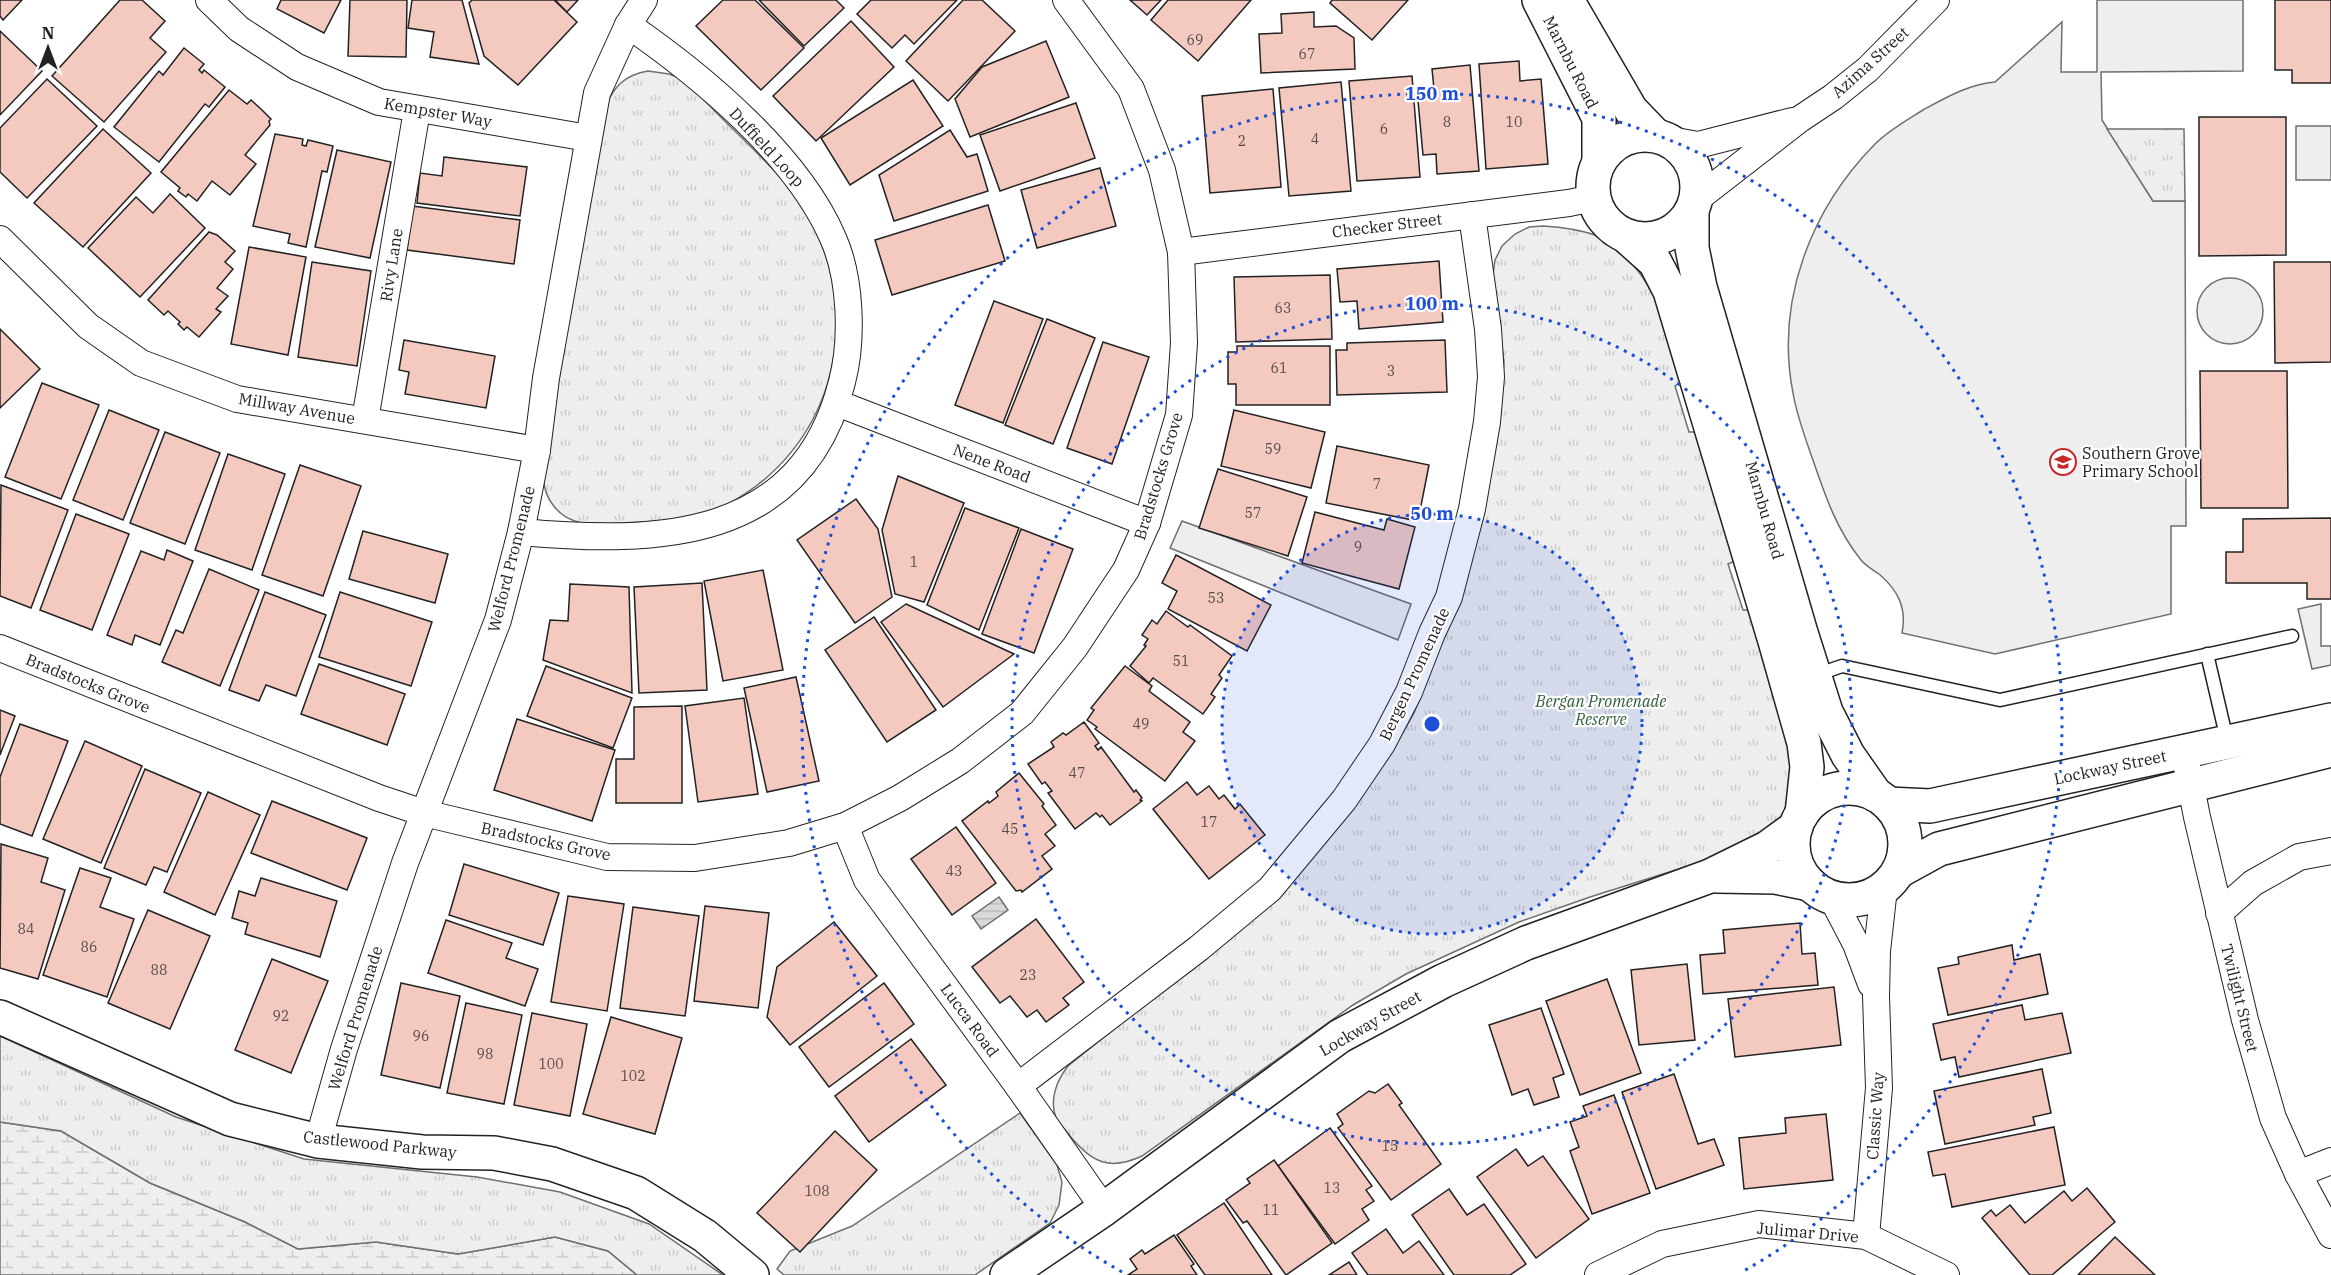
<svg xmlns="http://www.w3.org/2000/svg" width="2331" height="1275" font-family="'IBM Plex Serif',serif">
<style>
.green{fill:#eee;stroke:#6f6f6f;stroke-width:1.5}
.wetland{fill:url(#wetland-marsh);stroke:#6f6f6f;stroke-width:1.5}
.park{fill:url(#park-tufts);stroke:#6f6f6f;stroke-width:1.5}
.water{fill:url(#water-rules);stroke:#6f6f6f;stroke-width:1.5}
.building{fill:#f3c9c0;stroke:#222;stroke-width:1.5}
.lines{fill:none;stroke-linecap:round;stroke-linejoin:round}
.lane-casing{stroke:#222;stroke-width:15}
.street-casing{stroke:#222;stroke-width:28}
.secondary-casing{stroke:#222;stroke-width:36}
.lane{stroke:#fff;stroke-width:12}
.street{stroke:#fff;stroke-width:26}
.secondary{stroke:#fff;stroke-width:33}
.ring{fill:none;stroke:#1d4ed8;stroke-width:3;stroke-dasharray:3 6}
.labels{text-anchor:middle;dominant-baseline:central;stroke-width:4.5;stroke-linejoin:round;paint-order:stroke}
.number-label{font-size:14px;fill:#564c4a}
.street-label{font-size:16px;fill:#222;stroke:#fff}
.poi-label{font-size:16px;fill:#222;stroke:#fff;text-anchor:start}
.park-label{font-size:16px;font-style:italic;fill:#2f5e38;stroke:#fff}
.centre{fill:#1d4ed8;stroke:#fff;stroke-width:3}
.ring-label{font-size:18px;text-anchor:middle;font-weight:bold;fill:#1d4ed8;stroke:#fff;stroke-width:4.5;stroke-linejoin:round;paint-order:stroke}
</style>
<defs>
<pattern id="wetland-marsh" width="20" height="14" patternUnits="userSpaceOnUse" patternTransform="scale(1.5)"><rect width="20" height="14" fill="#eee"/><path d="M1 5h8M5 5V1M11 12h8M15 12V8" fill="none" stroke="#ccc"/></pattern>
<pattern id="park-tufts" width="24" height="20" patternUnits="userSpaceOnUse" patternTransform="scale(1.5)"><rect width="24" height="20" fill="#eee"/><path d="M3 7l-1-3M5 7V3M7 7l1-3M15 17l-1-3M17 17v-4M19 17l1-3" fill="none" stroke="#ccc"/></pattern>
<pattern id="water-rules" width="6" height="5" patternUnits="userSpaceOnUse" patternTransform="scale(1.5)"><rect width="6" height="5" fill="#d9d9d9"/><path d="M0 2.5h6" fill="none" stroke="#bababa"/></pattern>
</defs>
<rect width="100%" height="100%" fill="#fff"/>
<g class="green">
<path d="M2097,0H2243V71L2101,72L2102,120L2153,201H2185L2186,526H2171V614L1995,654L1902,633C1907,608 1898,590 1879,574C1873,570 1866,566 1861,560C1837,530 1826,498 1814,463C1806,440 1797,417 1793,393C1775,301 1811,209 1875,144C1889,130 1907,120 1923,110C1945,98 1969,84 1995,82L2062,22L2061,72H2097Z"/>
<rect x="2296" y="126" width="35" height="54"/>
<circle cx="2230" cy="311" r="33"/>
<path d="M1182,521L1411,604L1398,640L1170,548Z"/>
<path d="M2321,604V646H2331V665L2312,669L2298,609Z"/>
</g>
<path class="wetland" d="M0,1122L61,1131L150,1183L245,1222L298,1249L376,1242L458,1254L555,1237L608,1251L637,1275H0Z"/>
<g class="park">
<path d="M648,71L669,74L682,79C701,96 718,115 737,133C765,161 794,187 812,223C865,326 830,451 726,505C695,521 658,521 624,523C599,524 570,529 553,505C538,486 544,462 547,439L606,106C614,86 625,75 648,71Z"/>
<path d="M2107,129H2184L2185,201H2153Z"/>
<path d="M1543,226C1561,227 1581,230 1598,236C1609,239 1616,247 1624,255C1658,288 1670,335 1683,380L1675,386L1689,432H1699L1737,560L1728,564L1743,610H1752L1796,764L1790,811L1736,851L1590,897L1519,922L1406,974L1353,1005L1142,1156C1110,1171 1092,1163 1070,1136C1066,1130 1059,1124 1056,1118C1049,1099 1057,1080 1068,1066L1275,900L1390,755L1414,713L1463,590L1499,427L1504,362L1493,275L1495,260L1502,246L1515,234L1529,227Z"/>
<path d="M0,1036L176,1117L304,1159L477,1177L560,1192L649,1224L723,1275H637L608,1251L555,1237L458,1254L376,1242L298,1249L245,1222L150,1183L61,1131L0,1122Z"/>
<path d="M1020,1113L1057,1165L1062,1182L1059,1205L1050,1223L975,1275H784L777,1269L790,1251L852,1226Z"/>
</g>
<path class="water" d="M999,897L1008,910L981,929L972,916Z"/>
<g class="building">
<path d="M0,0H22L3,20L0,16Z"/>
<path d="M120,0H142L165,21L150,38L166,52L104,122L52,76Z"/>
<path d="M281,0H341L324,33L277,9Z"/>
<path d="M350,0H407L406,57L348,56Z"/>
<path d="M412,0H462L479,64L430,57L434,32L408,28Z"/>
<path d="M472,0H554L577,22L518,85L484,56L469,3Z"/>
<path d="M555,0H578L567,12Z"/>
<path d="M723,0H755L804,48L761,90L696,26Z"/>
<path d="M759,0H836L844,8L804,46Z"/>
<path d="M871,0H957L914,44L905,35L892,48L857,14Z"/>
<path d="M963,0H982L1015,31L948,101L906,61Z"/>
<path d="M1130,0H1161L1147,15Z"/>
<path d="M1168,0H1251L1198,61L1151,20Z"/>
<path d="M1332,0H1408L1372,40L1330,3Z"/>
<path d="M2275,0H2331V83H2292V70H2275Z"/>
<path d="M1314,12V27L1336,26L1354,38L1355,69L1261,73L1259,34L1282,33L1281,14Z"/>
<path d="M851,21L894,67L816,141L773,96Z"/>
<path d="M0,31L42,71L0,115Z"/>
<path d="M1046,41L1069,97L970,137L955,99L982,67Z"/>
<path d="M184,48L204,64L199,70L202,73L204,70L225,87L209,107L205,104L159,162L114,127L159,71L163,75Z"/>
<path d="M1519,61L1520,81L1541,79L1548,164L1486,169L1479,64Z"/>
<path d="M1470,65L1479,171L1437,174L1436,154L1423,155L1417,90L1434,89L1432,69Z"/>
<path d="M1412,76L1420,177L1357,181L1349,81Z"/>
<path d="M47,79L97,126L27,198L0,172V128Z"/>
<path d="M913,80L943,126L850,185L821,138Z"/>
<path d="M1341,82L1351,191L1289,196L1279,88Z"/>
<path d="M1273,89L1281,187L1210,193L1202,96Z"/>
<path d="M229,90L247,104L251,100L262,110L271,119L269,121L270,125L245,155L256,164L230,195L212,181L197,201L188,194L186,197L178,191L180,188L161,172Z"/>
<path d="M1076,103L1095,158L1000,191L980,135Z"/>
<path d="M2199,117H2286V255L2199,256Z"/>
<path d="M103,129L151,173L83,247L34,203Z"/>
<path d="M950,130L967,157L977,154L988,191L894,221L879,175Z"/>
<path d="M275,134L303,139L302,145L306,146L308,140L333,146L327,172L322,171L306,247L288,243L290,234L253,226Z"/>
<path d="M337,150L391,162L370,258L315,247Z"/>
<path d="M444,157L527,167L520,216L417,203L420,173L442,176Z"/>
<path d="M1100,168L1116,226L1037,248L1021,190Z"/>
<path d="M170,194L205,228L140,297L88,248L136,197L153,213Z"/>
<path d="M988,205L1005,261L892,295L875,240Z"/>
<path d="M412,206L520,220L514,264L407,250Z"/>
<path d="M209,232L217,235L235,251L225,262L233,269L217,288L228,296L216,309L221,312L199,337L187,327L184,330L178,324L180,322L168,311L164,315L148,300Z"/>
<path d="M249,247L306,257L288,355L231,344Z"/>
<path d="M1439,261L1443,322L1359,329L1357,301L1340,302L1337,269Z"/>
<path d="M312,262L371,271L357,366L298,357Z"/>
<path d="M2274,262H2331V362L2275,363Z"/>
<path d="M1330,275L1332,339L1236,342L1234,277Z"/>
<path d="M994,301L1043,319L1003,423L955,405Z"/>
<path d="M1047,319L1095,338L1053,444L1005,425Z"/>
<path d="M0,329L40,369L0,408Z"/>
<path d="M404,340L495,356L486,408L405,394L409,372L399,370Z"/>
<path d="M1445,340L1447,392L1337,395L1336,350H1347V343Z"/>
<path d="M1103,342L1149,357L1112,464L1067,448Z"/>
<path d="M1237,346H1330V405H1236V384H1228V352H1237Z"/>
<path d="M2200,371H2287L2288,508H2201Z"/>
<path d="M42,383L99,405L61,499L5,477Z"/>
<path d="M109,410L159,430L123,520L73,500Z"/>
<path d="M1234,410L1325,432L1311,488L1221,466Z"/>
<path d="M165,432L220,453L185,544L130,523Z"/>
<path d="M1337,446L1429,465L1418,521L1326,503Z"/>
<path d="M228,454L285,474L252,570L195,550Z"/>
<path d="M300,465L361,486L323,596L262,575Z"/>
<path d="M1218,469L1307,497L1288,556L1199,528Z"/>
<path d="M898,476L964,503L924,602L895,594L882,530Z"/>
<path d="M1,485L68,510L31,608L0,596Z"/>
<path d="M856,499L878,529L892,597L855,623L797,540Z"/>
<path d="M965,508L1019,528L979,630L927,605Z"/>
<path d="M1315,512L1384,530L1387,519L1415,527L1399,589L1302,563Z"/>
<path d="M76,514L129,534L92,630L40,610Z"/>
<path d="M2331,518V599H2307V583H2226V552H2243V519Z"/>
<path d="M1021,529L1073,549L1034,653L982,634Z"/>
<path d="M363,531L448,554L435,603L349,579Z"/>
<path d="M167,550L193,561L160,645L135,635L132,645L107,635L141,551L164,560Z"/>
<path d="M1176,555L1271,605L1247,651L1168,609L1177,591L1162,583Z"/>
<path d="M209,569L259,590L220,686L162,662L176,630L183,633Z"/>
<path d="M763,570L783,670L723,681L704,581Z"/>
<path d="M702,583L707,690L639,693L634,587Z"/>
<path d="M570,584L629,587L632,693L543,660L550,620L568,621Z"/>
<path d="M265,592L326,615L296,696L266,685L259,701L229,690Z"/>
<path d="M340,592L432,622L411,686L319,657Z"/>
<path d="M906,604L1014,654L943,707L881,622Z"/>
<path d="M1166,611L1188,627L1190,625L1232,656L1219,675L1222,678L1211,694L1215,697L1203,714L1153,678L1149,683L1130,666L1146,646L1144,645L1148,639L1142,635L1152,620L1157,624Z"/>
<path d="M874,617L936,710L887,742L825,650Z"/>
<path d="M319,664L405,694L387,745L301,714Z"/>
<path d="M546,666L632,698L613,748L527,716Z"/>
<path d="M1125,666L1152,686L1149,691L1190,722L1183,732L1195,741L1165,781L1095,729L1097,727L1087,720L1094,710L1091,708Z"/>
<path d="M796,677L819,781L767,792L744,688Z"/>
<path d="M744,698L758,794L698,802L685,706Z"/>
<path d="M682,706V803H616V759H634V707Z"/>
<path d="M0,710L15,716L0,755Z"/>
<path d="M517,719L615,750L592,821L494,790Z"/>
<path d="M1084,722L1099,743L1095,746L1098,750L1101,747L1134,792L1136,790L1142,798L1140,800L1142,801L1110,825L1102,815L1100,817L1096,813L1075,829L1048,793L1052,791L1045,782L1042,784L1028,764L1054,747L1051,742L1063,733L1066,735Z"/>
<path d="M20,724L68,741L32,836L0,824V777Z"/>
<path d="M85,741L142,766L101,863L43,839Z"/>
<path d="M145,769L201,793L167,872L154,867L146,885L104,868Z"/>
<path d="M1019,773L1044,804L1042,806L1056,825L1045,834L1055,846L1042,856L1052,869L1022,892L1021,890L1016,891L962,821L988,801L989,803L998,796L996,792Z"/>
<path d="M1187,782L1197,795L1209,786L1219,799L1224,795L1235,809L1240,804L1265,835L1209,879L1153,809Z"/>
<path d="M208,792L260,815L215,915L164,892Z"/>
<path d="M272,801L367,838L347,890L251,853Z"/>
<path d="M956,827L996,883L952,915L911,859Z"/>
<path d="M1,844L48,858L41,882L65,890L38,979L0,968Z"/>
<path d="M464,864L559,893L543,945L449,915Z"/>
<path d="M80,868L111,878L100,907L134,919L107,997L43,975Z"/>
<path d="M261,878L337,901L320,957L245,934L248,923L232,918L239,891L255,896Z"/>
<path d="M568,896L624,904L607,1011L551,1002Z"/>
<path d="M705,906L769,913L758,1008L694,1001Z"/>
<path d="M633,907L699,916L685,1016L620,1008Z"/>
<path d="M148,910L210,936L170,1029L108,1003Z"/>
<path d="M1036,919L1084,982L1063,998L1069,1005L1046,1022L1037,1010L1027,1017L1010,996L1000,1003L972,967Z"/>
<path d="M446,920L512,943L506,958L538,969L525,1006L428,973Z"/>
<path d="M834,922L877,976L790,1045L767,1017L777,967Z"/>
<path d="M1800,923L1802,954L1815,953L1818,985L1703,994L1700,955L1725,953L1723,930Z"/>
<path d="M2012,945L2014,960L2040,954L2048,994L1948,1015L1938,968L1959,964L1958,957Z"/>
<path d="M272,959L328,981L291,1073L235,1050Z"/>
<path d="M1687,964L1695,1040L1639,1045L1631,970Z"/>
<path d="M1607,979L1641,1073L1580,1095L1546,1001Z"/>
<path d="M401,983L460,996L440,1088L381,1075Z"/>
<path d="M884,983L914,1024L829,1087L799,1047Z"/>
<path d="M1834,987L1841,1045L1735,1057L1728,999Z"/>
<path d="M466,1003L522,1015L504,1104L447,1093Z"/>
<path d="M2022,1005L2025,1020L2062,1013L2071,1053L1959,1077L1955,1057L1941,1060L1933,1024Z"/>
<path d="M1541,1008L1564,1074L1553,1078L1559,1097L1534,1105L1528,1089L1512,1095L1489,1025Z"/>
<path d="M532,1013L587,1024L570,1116L514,1105Z"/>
<path d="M611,1017L682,1038L655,1134L583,1114Z"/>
<path d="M911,1039L946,1085L869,1142L835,1096Z"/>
<path d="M2042,1069L2051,1113L2033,1117L2035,1125L1945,1144L1934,1091Z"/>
<path d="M1674,1074L1698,1144L1714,1139L1724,1165L1656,1189L1622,1092Z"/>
<path d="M1388,1084L1402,1103L1399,1105L1441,1164L1391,1200L1338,1128L1343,1124L1337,1114L1369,1091L1375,1093Z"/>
<path d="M1614,1095L1650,1193L1592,1214L1570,1151L1579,1147L1570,1122L1587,1116L1583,1106Z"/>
<path d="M1826,1114L1833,1180L1744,1189L1739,1138L1786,1133L1785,1118Z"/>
<path d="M2054,1127L2065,1185L1952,1207L1945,1174L1933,1176L1928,1152Z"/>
<path d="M1330,1128L1372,1186L1366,1190L1374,1201L1362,1209L1369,1220L1335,1244L1278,1166Z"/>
<path d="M835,1131L877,1170L800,1252L757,1213Z"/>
<path d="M1516,1149L1528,1166L1543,1156L1589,1219L1536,1258L1477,1177Z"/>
<path d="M1274,1160L1332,1243L1286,1275L1247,1221L1243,1223L1226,1200L1250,1183L1247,1179Z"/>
<path d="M2087,1188L2115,1222L2052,1275H2030L1982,1218L1991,1210L1996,1216L2010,1205L2025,1223L2064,1191L2072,1201Z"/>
<path d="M1449,1189L1467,1215L1484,1204L1526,1264L1510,1275H1454L1412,1215Z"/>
<path d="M1224,1203L1272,1275H1205L1177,1235Z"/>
<path d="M1386,1229L1403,1253L1419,1241L1444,1275H1368L1352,1253Z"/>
<path d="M1174,1235L1194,1264L1191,1266L1197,1275H1128L1137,1269L1130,1259L1142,1250L1145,1254Z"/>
<path d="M2115,1237L2155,1275H2078Z"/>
<path d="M1349,1262L1357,1275H1329Z"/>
</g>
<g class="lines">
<defs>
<g id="lane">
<path d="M2207,654L2227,740"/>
<path d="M1816,675L1842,666L2000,700L2292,636"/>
</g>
<g id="street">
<path d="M209,0L239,29L297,67L379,102L588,138"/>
<path d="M1670,140L1698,145L1792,121"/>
<path d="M1697,199L1800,119L1833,97L1868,69L1936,0"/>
<path d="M0,239L88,326L141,363L237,399L537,450"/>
<path d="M1181,252L1569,203L1593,198"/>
<path d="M837,403L1147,523"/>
<path d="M365,420L417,110"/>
<path d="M521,532C657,544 802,542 842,382C853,340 851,278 833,238C797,155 702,76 628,25"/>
<path d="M0,648L379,798L424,813L607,857L695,858L789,843L845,826L900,798L960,761L1022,713L1075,647L1112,591L1126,570L1147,523L1179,415L1184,343L1181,252L1162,170L1131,89L1066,0"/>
<path d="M2187,767L2197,817L2245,1020L2273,1118L2298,1174L2331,1235"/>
<path d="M845,826L867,880L1018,1086L1104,1209"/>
<path d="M1832,898L1856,944L1871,984"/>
<path d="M2219,913L2253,883L2299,857L2331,851"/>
<path d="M1018,1086L1199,948L1270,889L1344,800L1382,744L1409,692L1432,633L1449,597L1472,509L1487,422L1491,377L1488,329L1472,215"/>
<path d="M318,1141L344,1049L405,863L498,620L521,532L537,450L546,378L597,93L628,25L644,0"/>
<path d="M2298,1174L2331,1161"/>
<path d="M1866,1236L1879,1088L1876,996L1877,951L1884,888"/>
<path d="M1598,1275L1662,1244L1759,1224L1866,1236L1946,1275"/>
</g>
<g id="secondary">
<path d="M1539,0L1599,118V162"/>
<path d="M1567,0L1631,110L1655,135"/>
<circle cx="1645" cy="187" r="52"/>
<path d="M1692,212V248L1700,287L1801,633L1826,712L1848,755L1876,795"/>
<path d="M1626,236L1655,262L1670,291L1775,641L1804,743L1807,767L1802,814"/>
<circle cx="1849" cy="844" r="56"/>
<path d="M1888,804L1930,806L2331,720"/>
<path d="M1899,871L1939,849L2331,750"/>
<path d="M1717,876L1775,877L1810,884"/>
<path d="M0,1017L230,1119L318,1141L422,1152L494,1153L552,1164L636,1193L705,1236L752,1275"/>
<path d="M1007,1275L1104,1209L1340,1036L1443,981L1526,943L1710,876L1767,848L1796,827"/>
</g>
</defs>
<use href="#lane" class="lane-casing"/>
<use href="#street" class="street-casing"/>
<use href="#secondary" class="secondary-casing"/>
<use href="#lane" class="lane"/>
<use href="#street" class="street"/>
<use href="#secondary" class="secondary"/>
</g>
<circle cx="1432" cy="724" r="210" fill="#1d4ed8" fill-opacity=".12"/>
<g class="ring">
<circle cx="1432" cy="724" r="210"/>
<circle cx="1432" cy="724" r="420"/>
<path d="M1122 1272A630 630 0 1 1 1742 1272"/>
</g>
<defs>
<symbol id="school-ring" viewBox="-11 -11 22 22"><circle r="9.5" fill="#fff" stroke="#c62828" stroke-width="1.5"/><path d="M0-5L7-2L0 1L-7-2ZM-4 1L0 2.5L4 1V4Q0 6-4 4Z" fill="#c62828"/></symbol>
</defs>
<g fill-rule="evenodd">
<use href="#school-ring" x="2048" y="447" width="30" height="30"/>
</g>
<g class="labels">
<g class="number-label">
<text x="1195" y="40">69</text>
<text x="1307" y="54">67</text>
<text x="1447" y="122">8</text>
<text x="1514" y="122">10</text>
<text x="1384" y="129">6</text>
<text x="1315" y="139">4</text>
<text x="1242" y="141">2</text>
<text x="1283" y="308">63</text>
<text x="1279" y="368">61</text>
<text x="1391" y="371">3</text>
<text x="1273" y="449">59</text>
<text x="1377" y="484">7</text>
<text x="1253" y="513">57</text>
<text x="1358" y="547">9</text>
<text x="914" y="562">1</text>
<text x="1216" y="598">53</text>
<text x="1181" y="661">51</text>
<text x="1141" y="724">49</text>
<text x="1077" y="773">47</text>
<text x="1209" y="822">17</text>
<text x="1010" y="829">45</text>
<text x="954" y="871">43</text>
<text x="26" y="929">84</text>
<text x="89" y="947">86</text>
<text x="159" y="970">88</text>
<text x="1028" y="975">23</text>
<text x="281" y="1016">92</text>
<text x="421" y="1036">96</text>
<text x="485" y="1054">98</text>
<text x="551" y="1064">100</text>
<text x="633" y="1076">102</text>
<text x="1390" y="1146">15</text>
<text x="1332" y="1188">13</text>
<text x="817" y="1191">108</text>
<text x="1271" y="1210">11</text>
</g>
<g class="street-label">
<text transform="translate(1571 62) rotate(63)">Marnbu Road</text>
<text transform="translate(1870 62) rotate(-42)">Azima Street</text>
<text transform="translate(438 112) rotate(10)">Kempster Way</text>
<text transform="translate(767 147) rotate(47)">Duffield Loop</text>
<text transform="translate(1387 225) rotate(-7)">Checker Street</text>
<text transform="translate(391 265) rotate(-81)">Rivy Lane</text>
<text transform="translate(297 408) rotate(10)">Millway Avenue</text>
<text transform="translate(992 463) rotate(21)">Nene Road</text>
<text transform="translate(1158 476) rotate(-73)">Bradstocks Grove</text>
<text transform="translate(1765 510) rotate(74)">Marnbu Road</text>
<text transform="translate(511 559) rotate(-76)">Welford Promenade</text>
<text transform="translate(1414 674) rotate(-65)">Bergen Promenade</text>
<text transform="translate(88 683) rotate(22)">Bradstocks Grove</text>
<text transform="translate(2110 767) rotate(-12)">Lockway Street</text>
<text transform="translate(546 841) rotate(12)">Bradstocks Grove</text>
<text transform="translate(2240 998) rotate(76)">Twilight Street</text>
<text transform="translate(355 1018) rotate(-73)">Welford Promenade</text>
<text transform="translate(970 1020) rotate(54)">Lucca Road</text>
<text transform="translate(1370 1023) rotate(-30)">Lockway Street</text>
<text transform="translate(1875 1116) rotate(-86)">Classic Way</text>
<text transform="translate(380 1144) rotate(6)">Castlewood Parkway</text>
<text transform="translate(1808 1232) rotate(5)">Julimar Drive</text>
</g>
<g class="poi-label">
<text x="2082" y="453">Southern Grove<tspan x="2082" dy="18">Primary School</tspan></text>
</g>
<g class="park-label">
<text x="1601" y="701">Bergan Promenade<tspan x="1601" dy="18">Reserve</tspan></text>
</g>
</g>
<circle cx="1432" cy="724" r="9" class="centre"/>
<g class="ring-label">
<text x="1432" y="100">150 m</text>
<text x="1432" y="310">100 m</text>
<text x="1432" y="520">50 m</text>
</g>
<g transform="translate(48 48)" stroke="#ffffff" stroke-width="4.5" paint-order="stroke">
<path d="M0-4.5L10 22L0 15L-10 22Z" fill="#222222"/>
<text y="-9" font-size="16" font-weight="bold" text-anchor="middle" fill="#222222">N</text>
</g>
</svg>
